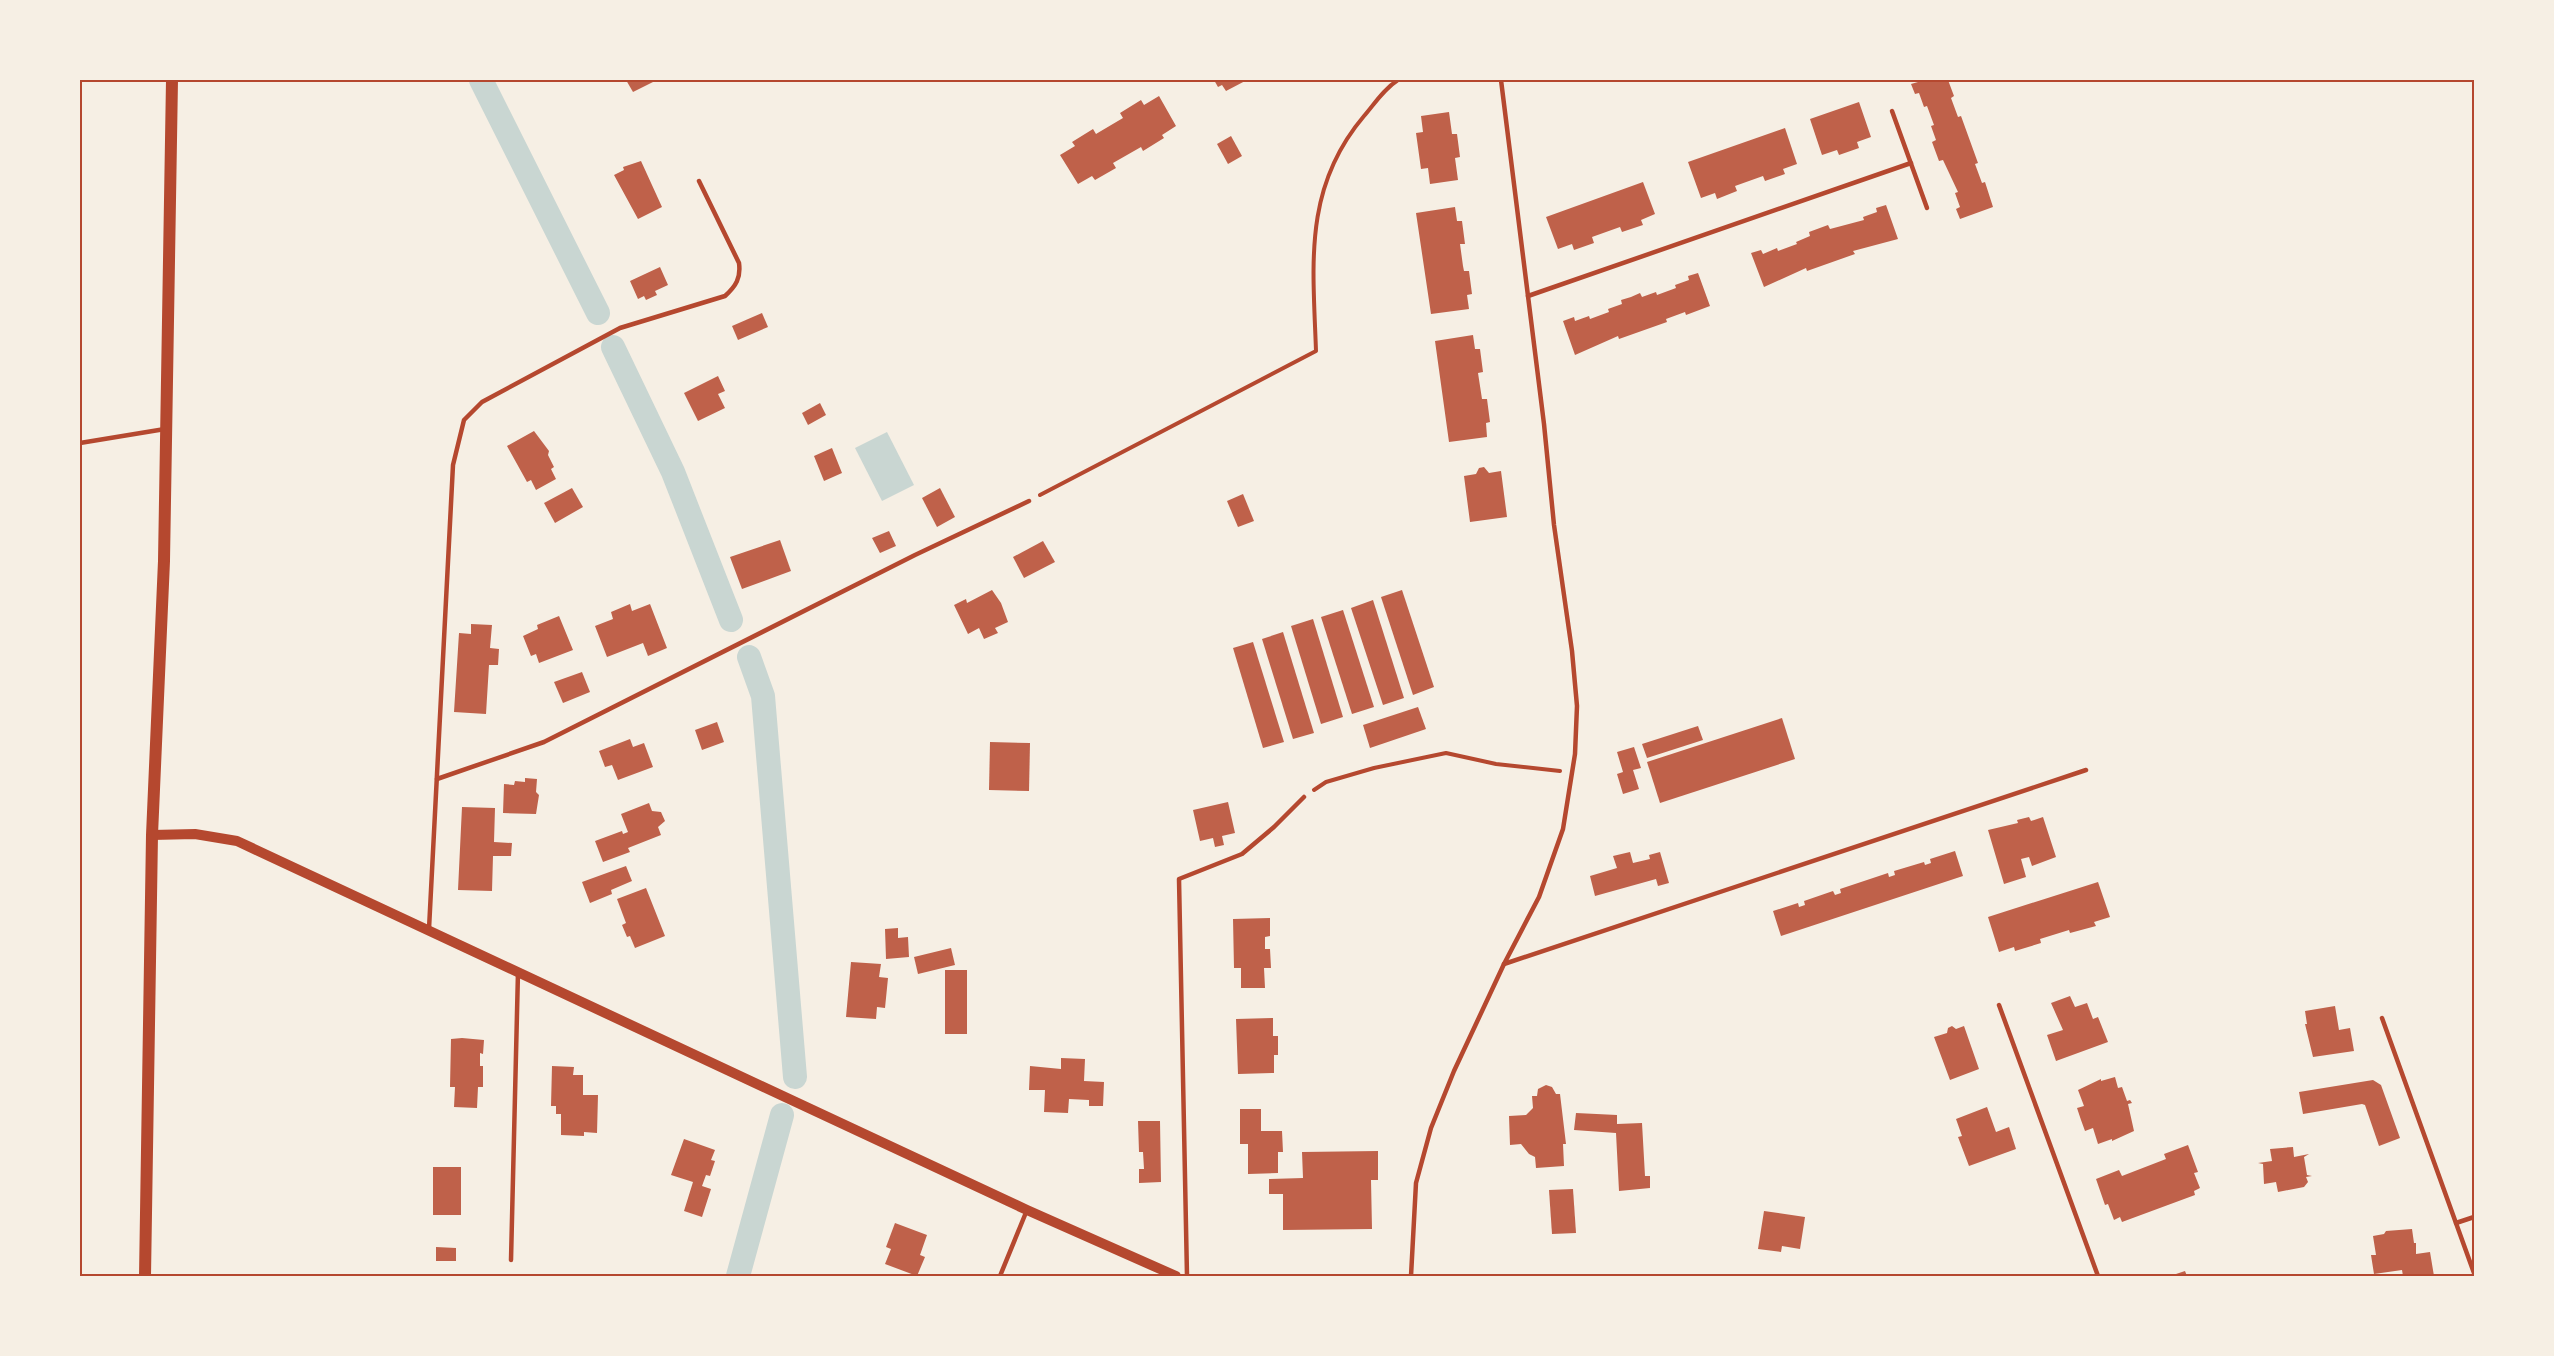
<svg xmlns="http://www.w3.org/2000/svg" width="2554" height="1356" font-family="Barlow,sans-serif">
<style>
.water{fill:#c9d6d2}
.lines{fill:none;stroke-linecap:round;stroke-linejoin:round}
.canal{stroke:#c9d6d2;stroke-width:24}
.building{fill:#bf614a}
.path{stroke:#b5482f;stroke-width:4}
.service{stroke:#b5482f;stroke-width:4.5}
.tertiary{stroke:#b5482f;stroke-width:10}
.secondary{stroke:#b5482f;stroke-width:12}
.neatline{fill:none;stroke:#b5482f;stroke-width:2}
</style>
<rect width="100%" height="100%" fill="#f6efe4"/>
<path class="water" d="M887,432L914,485L882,501L855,448Z"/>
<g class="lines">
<g class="canal">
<path d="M481,80L598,313"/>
<path d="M613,347L673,472L731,620"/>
<path d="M749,657L763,696L795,1077"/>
<path d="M738,1276L782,1115"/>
</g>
</g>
<g class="building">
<path d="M626,80H657L633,92Z"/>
<path d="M1214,80H1247L1226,91L1222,85L1218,87Z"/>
<path d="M1925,80H1948L1954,96L1951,98L1958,117L1961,116L1978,163L1975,164L1982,183L1985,182L1993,207L1960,219L1956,209L1960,207L1955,193L1958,192L1943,160L1939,161L1932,142L1936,140L1931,126L1934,125L1927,106L1924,107L1919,93L1915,94L1911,84Z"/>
<path d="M1159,96L1176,126L1162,135L1164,138L1143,151L1141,147L1113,163L1116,168L1095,180L1092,176L1078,184L1060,155L1075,146L1072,142L1093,129L1096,134L1101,131L1123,118L1120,113L1141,100L1144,105Z"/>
<path d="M1859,102L1871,137L1857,142L1859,148L1839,155L1837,150L1822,155L1810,119Z"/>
<path d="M1449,112L1452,134H1457L1460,157L1455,158L1458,180L1430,184L1428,168L1421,169L1416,133L1423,132L1421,116Z"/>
<path d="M1785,128L1797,164L1783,169L1785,174L1765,181L1763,176L1735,186L1737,191L1717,199L1715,193L1701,198L1688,162Z"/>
<path d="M1231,136L1242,156L1228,164L1217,144Z"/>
<path d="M641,161L662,207L638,219L614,175L624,170L623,167Z"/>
<path d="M1643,182L1655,214L1641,220L1643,225L1622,232L1620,227L1592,237L1594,243L1574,250L1572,244L1558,249L1546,217Z"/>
<path d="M1886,205L1898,239L1853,251L1855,254L1807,271L1806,268L1764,287L1751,253L1761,250L1763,254L1777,248L1778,251L1797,244L1796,242L1810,236L1809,232L1828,225L1830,229L1864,220L1863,217L1877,212L1876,208Z"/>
<path d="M1455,207L1457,221H1462L1465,244H1460L1463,266L1464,271H1469L1472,294L1467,295L1469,309L1431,314L1416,213Z"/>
<path d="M660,267L668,285L655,291L657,295L646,300L644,296L638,299L630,281Z"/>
<path d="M1698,273L1710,306L1686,315L1685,312L1666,319L1667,322L1619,339L1618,336L1575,355L1563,321L1574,317L1575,321L1589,316L1590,319L1609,312L1608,309L1622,304L1621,300L1631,297L1640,293L1642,297L1656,292L1657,295L1676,288L1675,285L1689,280L1688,276Z"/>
<path d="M762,313L768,327L738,340L732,326Z"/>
<path d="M1473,335L1475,349H1480L1483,372L1478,373L1482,399H1487L1490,422L1486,423L1487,437L1449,442L1435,341Z"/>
<path d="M718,376L725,391L718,394L725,408L698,421L684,393Z"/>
<path d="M820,403L826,415L808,425L802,413Z"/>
<path d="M534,431L549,451L548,455L554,467L551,469L556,479L536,490L531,480L527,482L507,446Z"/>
<path d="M832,448L842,473L824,481L814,456Z"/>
<path d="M1484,467L1489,473L1501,471L1507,517L1470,522L1464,476L1476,474L1479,468Z"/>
<path d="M572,488L583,507L555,523L544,503Z"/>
<path d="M940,488L955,517L937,527L922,498Z"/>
<path d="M1243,494L1254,521L1238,527L1227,501Z"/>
<path d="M889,531L896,546L880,553L872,538Z"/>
<path d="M780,540L791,571L742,589L730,557Z"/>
<path d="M1043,541L1055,562L1024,578L1013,557Z"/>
<path d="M992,590L1001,603L1008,622L995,628L998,633L984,639L979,628L968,634L954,605L966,599L967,603Z"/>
<path d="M1402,590L1434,687L1413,695L1381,597Z"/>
<path d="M1373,600L1404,698L1383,705L1351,608Z"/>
<path d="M630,604L632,611L650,604L667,648L648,656L643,643L607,657L595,626L613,619L611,612Z"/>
<path d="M1343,610L1374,707L1352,714L1321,617Z"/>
<path d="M559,616L573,650L539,663L536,654L531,656L523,636L538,629L537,625Z"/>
<path d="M1313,619L1343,717L1321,724L1291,626Z"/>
<path d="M471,624L492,625L490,648L499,649L498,665H489L486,714L454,712L459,633L471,634Z"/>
<path d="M1283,632L1314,733L1293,739L1262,639Z"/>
<path d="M1253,642L1284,742L1263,748L1233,648Z"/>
<path d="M582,672L590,692L563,703L554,682Z"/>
<path d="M1418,707L1426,729L1370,748L1363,725Z"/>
<path d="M1782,718L1795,759L1660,803L1647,762Z"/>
<path d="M717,722L724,742L702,750L695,730Z"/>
<path d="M1698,726L1703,740L1647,758L1642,744Z"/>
<path d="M630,739L633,747L644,743L653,767L618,780L612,765L605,767L599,751Z"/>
<path d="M990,742L1030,743L1029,791L989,790Z"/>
<path d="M1634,747L1641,768L1633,770L1639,789L1623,794L1617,774L1623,772L1617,752Z"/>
<path d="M525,778L537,779L536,792L539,795L536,814L503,813L504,784L514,785L515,781L525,782Z"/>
<path d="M1228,802L1235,833L1222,836L1224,845L1215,847L1213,838L1200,841L1193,810Z"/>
<path d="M649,803L652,811L661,812L665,821L658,827L661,835L628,848L630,852L603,862L595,841L622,831L623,834L628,832L621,814Z"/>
<path d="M462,807L495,808L494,842L512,843L511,856H493L492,891L458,890Z"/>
<path d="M2029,817L2031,821L2043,817L2056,857L2032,866L2029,857L2021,859L2026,877L2004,884L1988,830L2018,823L2017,820Z"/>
<path d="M1955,851L1963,876L1781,936L1773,911L1798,903L1799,907L1805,905L1804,901L1833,891L1835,895L1841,893L1840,889L1888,873L1889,877L1895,875L1894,871L1924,862L1925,865L1931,863L1930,859Z"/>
<path d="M1630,852L1633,863L1650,859L1649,855L1660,852L1669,883L1658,886L1656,879L1595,896L1590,876L1617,868L1613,856Z"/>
<path d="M626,866L632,881L611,890L612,894L590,903L582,882Z"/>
<path d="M2098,882L2110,917L2094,922L2096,926L2070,933L2069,930L2040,939L2041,943L2015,951L2014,947L1999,952L1988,917Z"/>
<path d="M646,888L665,936L635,948L630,936L627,937L622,925L626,923L617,899Z"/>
<path d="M1270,918V936L1265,937V949H1270L1271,968H1264L1265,988H1241V968H1234L1233,919Z"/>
<path d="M898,928V938L908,937L909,957L886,959L885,929Z"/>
<path d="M951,948L955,965L918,974L914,957Z"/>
<path d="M851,962L881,964L879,977L888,978L885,1008L877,1007L876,1019L846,1017Z"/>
<rect x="945" y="970" width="22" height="64"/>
<path d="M2070,996L2075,1007L2087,1003L2093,1019L2098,1017L2108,1042L2056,1061L2047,1035L2063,1030L2051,1003Z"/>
<path d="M2335,1006L2339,1030L2350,1028L2354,1051L2313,1057L2305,1024H2307L2305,1011Z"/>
<path d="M1273,1018V1036H1278V1055H1274V1073L1238,1074L1236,1019Z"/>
<path d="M1952,1026L1956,1029L1964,1026L1979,1069L1950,1080L1934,1037L1947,1033L1948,1028Z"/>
<path d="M462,1038L484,1040L483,1054L480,1053V1066H483V1087H478L477,1108L454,1107L455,1087H450L451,1039Z"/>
<path d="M1061,1058L1085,1059L1084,1081L1104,1082L1103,1106H1089V1100L1069,1099L1068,1113L1044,1112L1045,1090H1029L1030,1066L1061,1069Z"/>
<path d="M552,1066L574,1067L573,1075H583V1095H598L597,1133L584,1132V1136L561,1135V1114H556V1106H551Z"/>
<path d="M2115,1077L2118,1088L2122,1087L2127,1101L2130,1100L2132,1103L2128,1104L2134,1131L2112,1141V1139L2098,1144L2093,1128L2085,1131L2081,1120L2077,1108L2084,1106L2078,1090L2101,1079V1081Z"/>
<path d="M2373,1080L2381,1085L2400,1138L2379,1146L2365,1105L2362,1104L2303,1114L2299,1092Z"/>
<path d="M1546,1085L1552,1087L1556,1094H1560L1566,1144H1563L1564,1166L1536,1168L1535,1157L1529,1154L1521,1144L1510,1145L1509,1116L1526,1115L1533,1108L1532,1096H1537L1538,1089Z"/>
<path d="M1987,1107L1996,1132L2009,1127L2016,1149L1969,1166L1958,1137L1962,1136L1956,1119Z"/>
<path d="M1240,1109H1261V1131H1282L1283,1152H1278V1173L1248,1174V1144H1240Z"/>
<path d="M1576,1113L1617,1115V1124L1642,1123L1645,1176H1650V1188L1619,1191L1616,1133L1574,1130Z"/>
<path d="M1138,1121H1160L1161,1182L1139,1183V1169H1144L1143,1152H1139Z"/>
<path d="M684,1139L715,1150L711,1160L715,1161L710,1176L706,1175L702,1186L711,1189L702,1217L684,1211L693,1182L671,1175Z"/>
<path d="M2188,1145L2198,1172L2194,1173L2200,1188L2194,1191L2195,1195L2122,1222L2120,1217L2114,1220L2108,1204L2105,1205L2096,1179L2119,1170L2122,1176L2166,1159L2164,1154Z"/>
<path d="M2293,1147L2294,1157L2309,1154L2304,1157L2307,1175L2312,1176L2306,1177L2308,1182L2304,1187L2278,1192L2276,1182L2264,1184L2263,1164L2258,1163L2272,1161L2270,1149Z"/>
<path d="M1378,1151V1180H1371L1372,1229L1283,1230V1194H1269V1179L1303,1178L1302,1152Z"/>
<rect x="433" y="1167" width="28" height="48"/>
<path d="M1573,1189L1576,1233L1552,1234L1549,1190Z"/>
<path d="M1764,1211L1805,1217L1800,1249L1782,1246L1781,1252L1758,1249Z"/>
<path d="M895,1223L927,1235L920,1255L925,1257L917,1276L885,1264L891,1249L886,1247Z"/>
<path d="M2412,1229L2414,1243H2416V1254L2430,1252L2434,1276H2403L2402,1270L2374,1274L2371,1255H2376L2373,1236L2384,1234L2386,1231Z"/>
<path d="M436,1247L456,1248V1261H436Z"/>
<path d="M2185,1271L2187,1276H2170Z"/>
</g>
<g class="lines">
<g class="path">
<path d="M1040,495L1316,351C1313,264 1303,188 1364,116C1375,103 1384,89 1398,80"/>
<path d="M1314,790L1326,782L1374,768L1446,753L1496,764L1560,771"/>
</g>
<g class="service">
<path d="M1892,111L1927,208"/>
<path d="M1528,296L1911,163"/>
<path d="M80,443L165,429"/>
<path d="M437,779L544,742L915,555L1029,501"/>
<path d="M429,929L453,465L464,420L482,402L620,328L725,296C736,286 741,278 739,263L699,181"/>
<path d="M1504,964L2086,770"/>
<path d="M1999,1005L2098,1276"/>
<path d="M2382,1018L2474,1273"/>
<path d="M2456,1223L2474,1217"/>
<path d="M511,1260L518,972"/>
<path d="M1000,1276L1027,1210"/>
<path d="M1187,1276L1179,879L1242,854L1274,827L1304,797"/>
<path d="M1411,1276L1416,1183L1431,1128L1454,1071L1504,964L1539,897L1563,829L1575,754L1577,706L1572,651L1554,525L1544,424L1501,80"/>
</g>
<path class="tertiary" d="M152,835L195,834L237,841L1027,1210L1176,1276"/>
<path class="secondary" d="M145,1276L152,835L164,561L172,80"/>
</g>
<rect width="2554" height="1356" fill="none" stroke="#f6efe4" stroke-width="162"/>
<rect x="81" y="81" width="2392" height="1194" class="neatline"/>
</svg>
